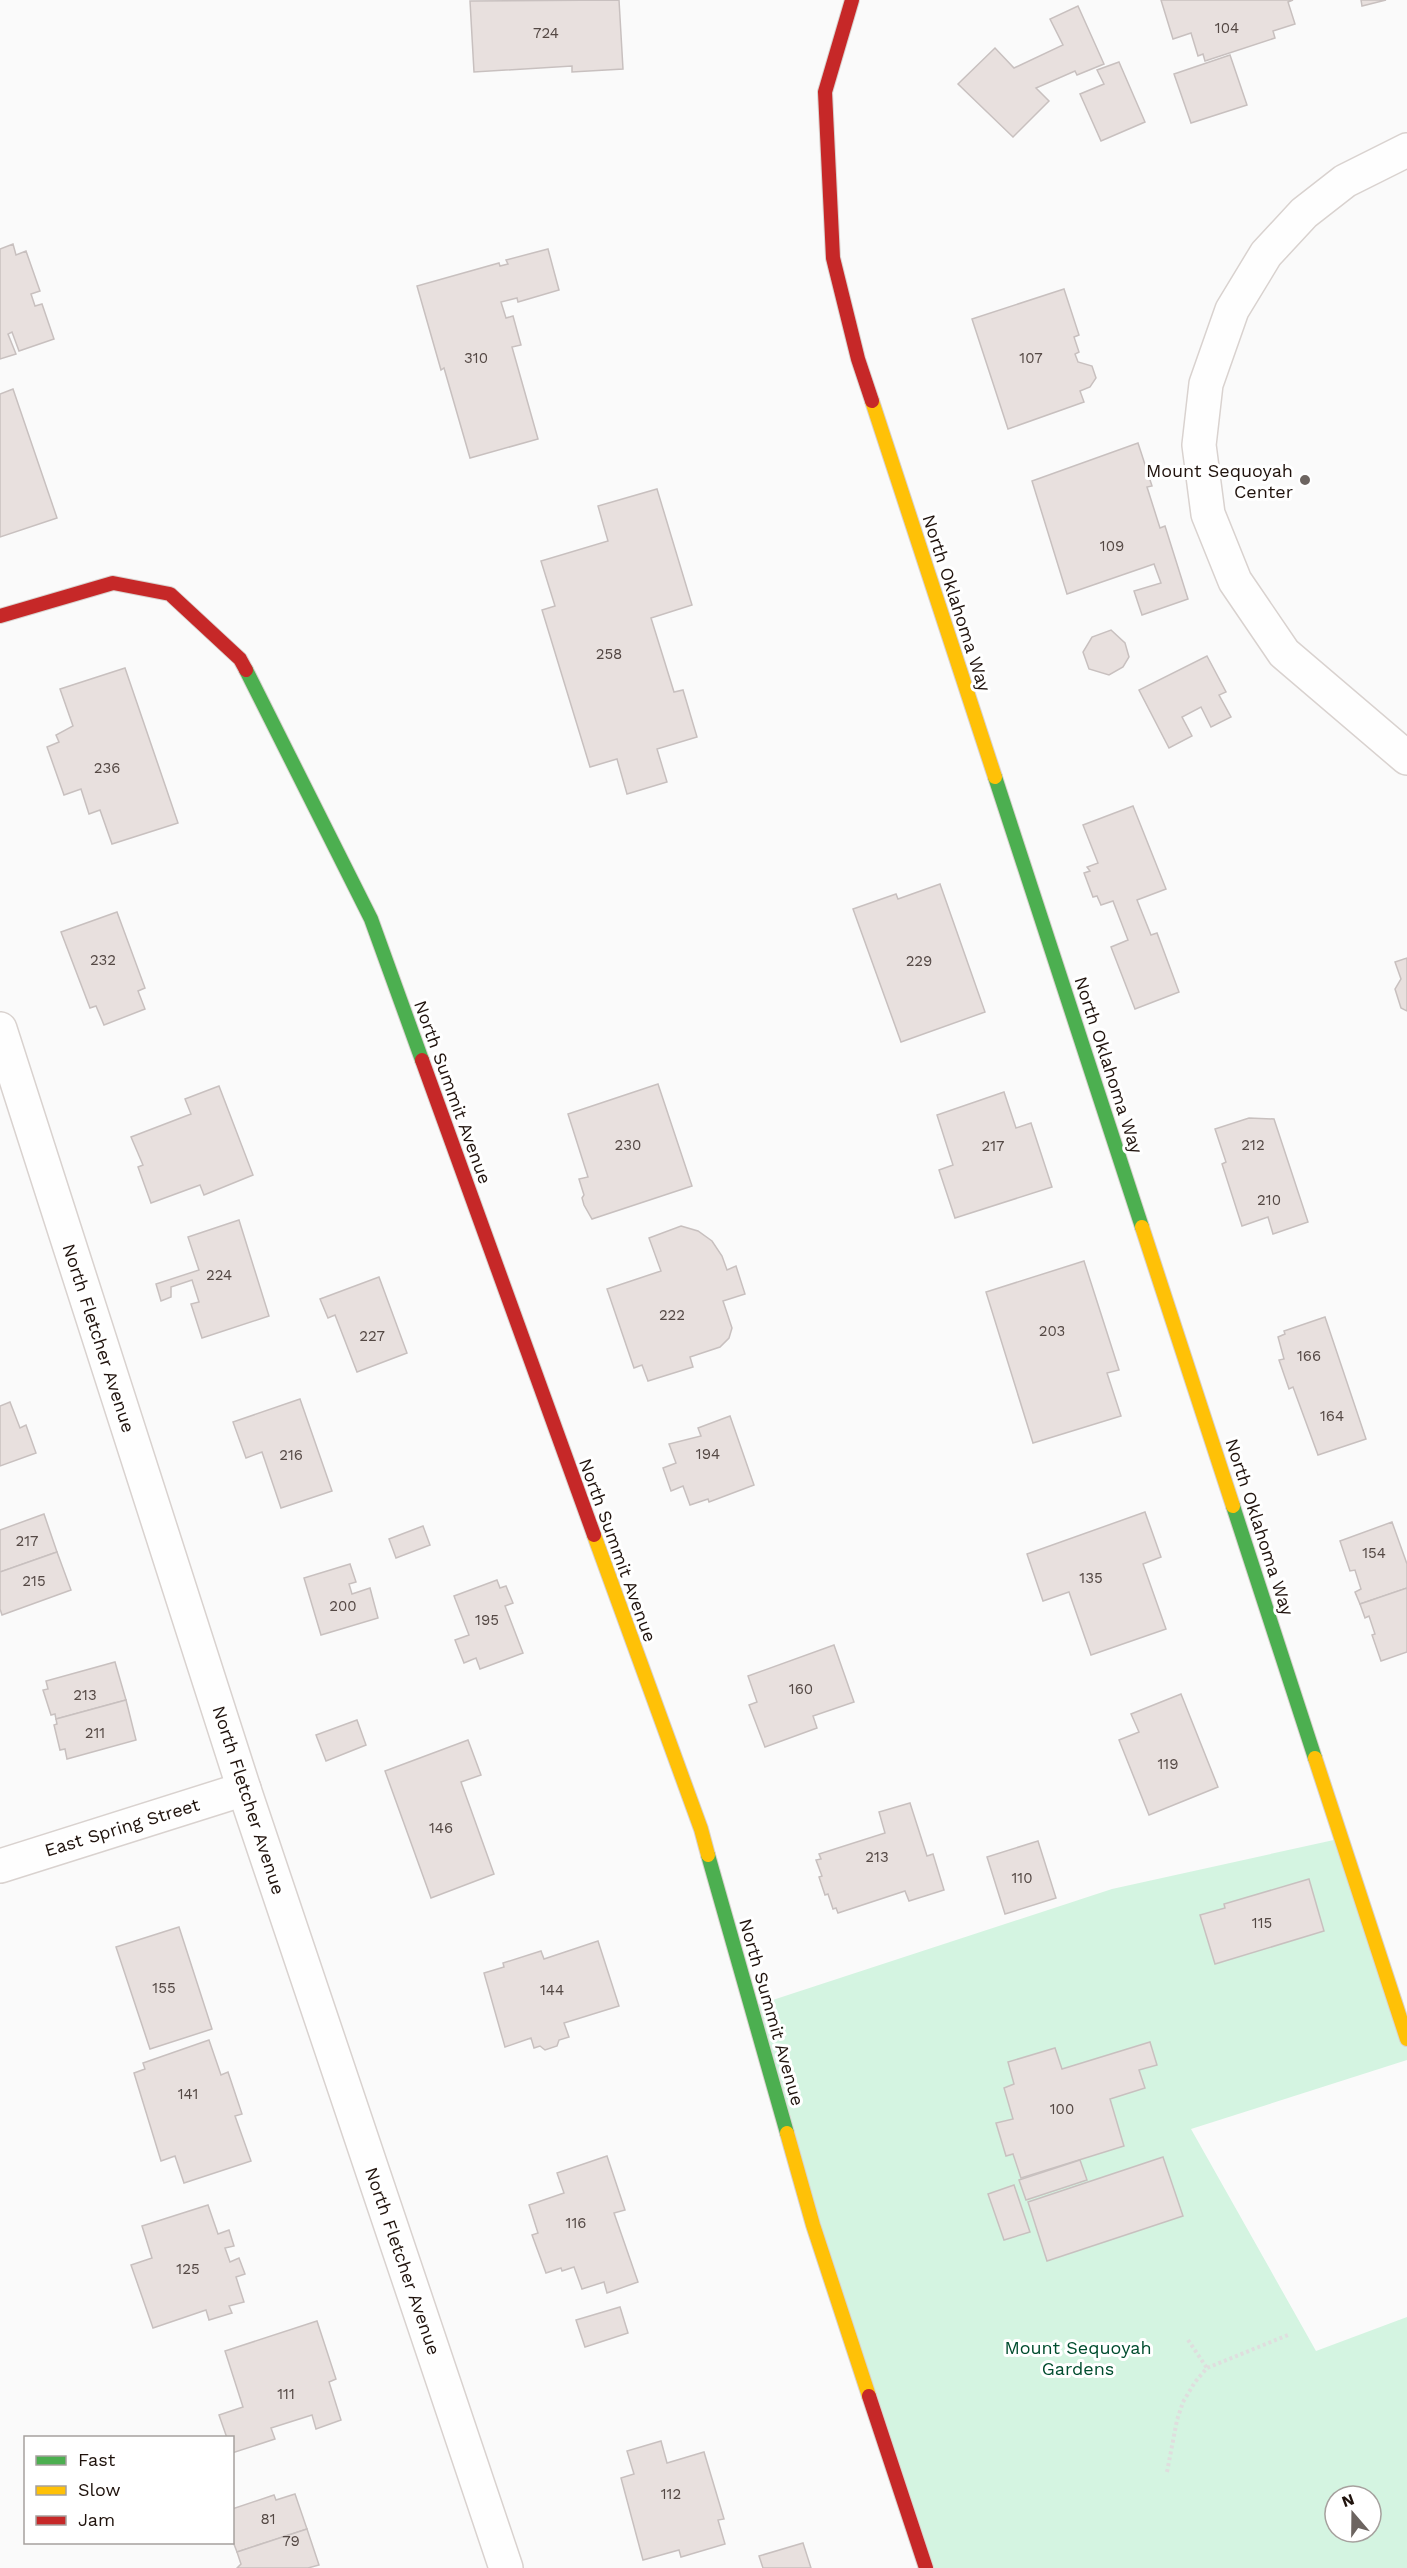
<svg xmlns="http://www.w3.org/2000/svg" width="1407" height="2568" font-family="'Work Sans',sans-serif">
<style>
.green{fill:#d4f4e1;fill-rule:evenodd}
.building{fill:#e8e0de;stroke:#c8c0bf;stroke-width:1.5}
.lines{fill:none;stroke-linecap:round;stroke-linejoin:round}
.street-casing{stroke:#d9d2cf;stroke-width:36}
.fast-casing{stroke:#d9d2cf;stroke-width:16}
.slow-casing{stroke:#d9d2cf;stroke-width:16}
.jam-casing{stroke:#d9d2cf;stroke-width:16}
.path{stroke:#dfdede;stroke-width:4;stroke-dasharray:3 3;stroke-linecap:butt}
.street{stroke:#fefefe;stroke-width:33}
.fast{stroke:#4caf50;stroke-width:14}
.slow{stroke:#ffc107;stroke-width:14}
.jam{stroke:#c62828;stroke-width:14}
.poi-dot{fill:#6c6460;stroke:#fff;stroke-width:2}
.labels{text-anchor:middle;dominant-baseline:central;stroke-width:6;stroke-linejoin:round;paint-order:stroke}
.number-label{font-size:15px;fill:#544844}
.poi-label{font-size:18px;fill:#20130d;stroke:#fff;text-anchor:end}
.street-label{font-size:18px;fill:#20130d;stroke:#fff}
.park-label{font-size:18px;fill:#004c2e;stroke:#fff}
</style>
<rect width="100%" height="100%" fill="#fafafa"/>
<path class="green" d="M1343,1838L1407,2039V2060L1191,2129L1316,2351L1407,2317V2568H926L751,2007L1112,1889ZM1335,2496H1371V2532H1335Z"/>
<g class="building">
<path d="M619,0L623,69L572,72V66L474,72L470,1Z"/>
<path d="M1161,0H1293L1288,2L1295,24L1273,31L1275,38L1205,61L1203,54L1198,56L1191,33L1173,39Z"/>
<path d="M1361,0H1386L1362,6Z"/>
<path d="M1078,6L1104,64L1077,75L1075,71L1036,88L1049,101L1013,137L958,84L995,48L1014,68L1063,45L1050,19Z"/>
<path d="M1230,55L1247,105L1191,123L1174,74Z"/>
<path d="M1119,62L1145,122L1101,141L1080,94L1104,84L1097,70Z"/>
<path d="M13,244L16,255L26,251L40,291L31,294L35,306L42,304L54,339L19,351L12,332L8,334L16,354L0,359V249Z"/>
<path d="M548,249L559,290L518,302L517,298L501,302L506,318L513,316L521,345L512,347L538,439L470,458L444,368L441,370L417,286L499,263L500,266L508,264L506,260Z"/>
<path d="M1064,289L1079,335L1074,337L1079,352L1075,354L1078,362L1092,366L1096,378L1090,387L1080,391L1084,402L1008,429L972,319Z"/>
<path d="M13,389L57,518L0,537V394Z"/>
<path d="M1138,443L1152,486L1147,487L1160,528L1165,526L1188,599L1142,615L1134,591L1161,583L1154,564L1067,594L1032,481Z"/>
<path d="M657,489L692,605L651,618L674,692L683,690L697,737L657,749L667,782L627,794L617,759L590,767L542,610L555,606L541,561L608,541L598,506Z"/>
<path d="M1111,630L1125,643L1129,657L1123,667L1109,675L1089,669L1083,652L1092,637Z"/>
<path d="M1207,656L1226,692L1219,695L1231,717L1211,727L1201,707L1182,717L1192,736L1169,748L1139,690Z"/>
<path d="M125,668L178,823L112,844L100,810L89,814L81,789L64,795L47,747L59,742L56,735L73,726L60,689Z"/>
<path d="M1133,806L1166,889L1137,900L1151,935L1157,933L1179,992L1135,1009L1111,947L1128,940L1113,901L1101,905L1097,896L1093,897L1084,873L1090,871L1087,867L1098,863L1083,825Z"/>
<path d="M940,884L985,1012L901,1042L853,909L896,894L898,899Z"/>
<path d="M117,912L145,988L138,991L145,1009L104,1025L96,1006L90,1008L61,932Z"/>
<path d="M1407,958V1011L1401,1008L1395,989L1401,979L1395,962Z"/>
<path d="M658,1084L692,1186L592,1219L584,1205L582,1198L584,1195L579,1179L588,1177L568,1114Z"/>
<path d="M219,1086L253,1175L204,1195L200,1185L151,1203L138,1167L143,1165L131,1137L191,1114L185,1099Z"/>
<path d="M1004,1092L1016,1128L1031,1123L1052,1187L955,1218L939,1170L953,1165L937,1115Z"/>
<path d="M1249,1118L1274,1119L1308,1222L1273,1234L1268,1217L1242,1226L1222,1164L1226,1162L1215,1129Z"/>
<path d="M239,1220L269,1316L202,1338L191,1304L199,1302L192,1280L171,1287V1297L161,1301L156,1284L199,1270L188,1237Z"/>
<path d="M681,1226L698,1231L712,1241L722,1256L727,1270L736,1266L745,1294L723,1301L732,1328L729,1338L720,1347L690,1357L693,1367L648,1381L642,1365L634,1368L607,1289L661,1271L649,1238Z"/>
<path d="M1084,1261L1119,1370L1107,1373L1121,1416L1033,1443L986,1292Z"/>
<path d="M379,1277L407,1353L357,1372L335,1315L328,1318L320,1299Z"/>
<path d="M1325,1317L1366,1439L1318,1455L1293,1387L1289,1389L1279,1360L1284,1359L1278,1337L1285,1334L1284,1331Z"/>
<path d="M300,1399L332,1491L281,1508L262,1452L246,1458L233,1422Z"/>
<path d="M10,1402L20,1428L26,1425L36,1453L0,1466V1406Z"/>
<path d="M730,1416L754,1485L709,1502L708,1499L690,1505L683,1486L671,1491L663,1468L676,1463L669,1444L701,1436L698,1428Z"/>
<path d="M1145,1512L1161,1557L1143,1564L1166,1629L1091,1655L1069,1592L1043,1601L1027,1554Z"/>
<path d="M44,1514L57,1552L0,1572V1530Z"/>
<path d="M1392,1522L1407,1564V1588L1360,1604L1355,1592L1361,1589L1355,1570L1350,1571L1340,1541Z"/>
<path d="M423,1526L430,1545L396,1558L389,1539Z"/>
<path d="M57,1552L71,1590L2,1615L0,1609V1572Z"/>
<path d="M350,1564L356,1582L349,1584L352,1594L370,1588L378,1618L321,1635L304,1578Z"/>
<path d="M497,1580L500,1588L506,1586L513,1603L505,1606L523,1653L480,1669L476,1658L464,1663L455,1640L469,1635L454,1596Z"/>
<path d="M1407,1588V1652L1381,1661L1372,1635L1375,1634L1369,1616L1365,1618L1360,1604Z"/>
<path d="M834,1645L854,1702L813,1716L817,1728L765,1747L749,1705L757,1702L748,1676Z"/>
<path d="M115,1662L126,1700L56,1719L55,1714L51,1715L43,1690L48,1689L46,1681Z"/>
<path d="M1181,1694L1218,1787L1149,1815L1119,1740L1139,1732L1131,1714Z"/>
<path d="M126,1700L136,1740L67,1759L65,1749L60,1750L54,1725L57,1724L56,1719Z"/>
<path d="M357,1720L366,1745L326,1761L316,1735Z"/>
<path d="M468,1740L481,1775L461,1782L494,1874L431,1898L385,1771Z"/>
<path d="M910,1803L927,1856L933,1854L944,1890L909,1901L905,1891L838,1913L836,1908L833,1909L828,1894L825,1895L819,1877L822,1876L816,1860L821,1859L819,1854L885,1833L879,1812Z"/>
<path d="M1038,1841L1056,1898L1005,1914L987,1857Z"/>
<path d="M1309,1879L1324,1931L1215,1964L1200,1915L1225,1908L1224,1904Z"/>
<path d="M179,1927L212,2029L150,2049L116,1947Z"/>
<path d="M598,1941L619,2006L564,2023L569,2037L559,2040L557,2046L545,2050L540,2046L534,2048L531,2038L505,2047L484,1973L504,1967L503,1963L541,1951L544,1959Z"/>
<path d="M209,2040L221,2075L228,2072L242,2114L235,2116L251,2161L184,2183L175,2156L161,2161L134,2073L145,2069L143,2063Z"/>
<path d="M1150,2042L1157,2065L1139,2070L1145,2088L1110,2099L1124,2146L1021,2178L1013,2154L1006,2156L996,2123L1013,2119L1004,2088L1014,2084L1008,2062L1055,2048L1062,2069Z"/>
<path d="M607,2156L625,2210L614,2213L638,2282L607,2293L604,2282L582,2289L574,2267L562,2271L561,2268L546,2273L532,2235L538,2233L529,2205L564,2193L557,2173Z"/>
<path d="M1163,2157L1183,2216L1047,2261L1028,2202Z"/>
<path d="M1080,2160L1087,2180L1026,2200L1019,2180Z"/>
<path d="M1014,2185L1030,2232L1004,2240L988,2194Z"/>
<path d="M208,2205L218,2234L229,2230L234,2246L225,2248L230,2262L239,2258L245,2274L236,2277L244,2302L229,2306L232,2313L209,2320L206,2310L153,2328L131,2265L152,2258L142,2226Z"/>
<path d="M620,2307L628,2333L585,2347L576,2320Z"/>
<path d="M317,2321L336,2379L329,2382L341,2420L316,2429L312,2415L271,2428L275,2439L232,2453V2438H227L219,2415L243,2407L225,2351Z"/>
<path d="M661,2441L667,2463L704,2452L724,2519L718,2520L725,2544L681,2557L679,2550L643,2560L621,2478L634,2474L627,2451Z"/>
<path d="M295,2494L307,2529L237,2552L232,2539V2509L274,2495L276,2500Z"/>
<path d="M307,2529L319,2565L308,2568H237L241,2564L237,2552Z"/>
<path d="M803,2543L811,2568H763L759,2556Z"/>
</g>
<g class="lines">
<defs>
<g id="street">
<path d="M1407,150L1345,181L1304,213L1266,254L1232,310L1206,384L1199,445L1208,514L1235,581L1284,653L1407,758"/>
<path d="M0,1029L244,1789L506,2568"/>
<path d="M0,1866L244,1789"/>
</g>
<g id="fast">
<path d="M246,670L371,919L422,1060"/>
<path d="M995,777L1142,1227"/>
<path d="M1233,1506L1315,1758"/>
<path d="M708,1855L787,2133"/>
</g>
<g id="slow">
<path d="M872,401L995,777"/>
<path d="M1142,1227L1233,1506"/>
<path d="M594,1535L701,1829L708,1855"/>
<path d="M1315,1758L1407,2039"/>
<path d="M787,2133L813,2225L869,2396"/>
</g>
<g id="jam">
<path d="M852,0L825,92L833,258L858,359L872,401"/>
<path d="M0,616L113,583L170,594L240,659L246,670"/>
<path d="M422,1060L594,1535"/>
<path d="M869,2396L926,2568"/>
</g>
</defs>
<use href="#street" class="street-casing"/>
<use href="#fast" class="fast-casing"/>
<use href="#slow" class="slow-casing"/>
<use href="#jam" class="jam-casing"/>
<g class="path">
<path d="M1188,2340L1207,2368"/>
<path d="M1167,2472L1177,2420L1183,2402L1195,2382L1207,2368L1288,2335"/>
</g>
<use href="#street" class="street"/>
<use href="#fast" class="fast"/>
<use href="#slow" class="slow"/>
<use href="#jam" class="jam"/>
</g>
<circle class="poi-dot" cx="1305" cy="480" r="6"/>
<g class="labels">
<g class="number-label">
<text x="1227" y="28">104</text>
<text x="546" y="33">724</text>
<text x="476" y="358">310</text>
<text x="1031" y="358">107</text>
<text x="1112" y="546">109</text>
<text x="609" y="654">258</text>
<text x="107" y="768">236</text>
<text x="103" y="960">232</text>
<text x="919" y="961">229</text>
<text x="628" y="1145">230</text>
<text x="1253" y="1145">212</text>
<text x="993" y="1146">217</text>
<text x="1269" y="1200">210</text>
<text x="219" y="1275">224</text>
<text x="672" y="1315">222</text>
<text x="1052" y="1331">203</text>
<text x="372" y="1336">227</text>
<text x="1309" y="1356">166</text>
<text x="1332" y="1416">164</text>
<text x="708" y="1454">194</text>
<text x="291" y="1455">216</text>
<text x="27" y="1541">217</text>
<text x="1374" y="1553">154</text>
<text x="1091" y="1578">135</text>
<text x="34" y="1581">215</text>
<text x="343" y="1606">200</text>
<text x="487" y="1620">195</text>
<text x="801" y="1689">160</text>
<text x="85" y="1695">213</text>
<text x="95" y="1733">211</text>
<text x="1168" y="1764">119</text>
<text x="441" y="1828">146</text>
<text x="877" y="1857">213</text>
<text x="1022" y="1878">110</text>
<text x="1262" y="1923">115</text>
<text x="164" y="1988">155</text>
<text x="552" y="1990">144</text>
<text x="188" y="2094">141</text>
<text x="1062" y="2109">100</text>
<text x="576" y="2223">116</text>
<text x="188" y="2269">125</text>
<text x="286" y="2394">111</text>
<text x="671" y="2494">112</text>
<text x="268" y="2519">81</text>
<text x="291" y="2541">79</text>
</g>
<g class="poi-label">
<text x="1293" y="470">Mount Sequoyah<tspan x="1293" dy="21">Center</tspan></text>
</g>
<g class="street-label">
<text transform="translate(957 603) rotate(72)">North Oklahoma Way</text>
<text transform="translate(1109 1065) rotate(72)">North Oklahoma Way</text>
<text transform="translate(453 1092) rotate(70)">North Summit Avenue</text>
<text transform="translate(99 1338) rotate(72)">North Fletcher Avenue</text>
<text transform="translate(1260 1527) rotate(72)">North Oklahoma Way</text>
<text transform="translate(618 1550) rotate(70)">North Summit Avenue</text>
<text transform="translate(249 1800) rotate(72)">North Fletcher Avenue</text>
<text transform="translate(122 1827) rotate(-17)">East Spring Street</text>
<text transform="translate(772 2012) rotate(74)">North Summit Avenue</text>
<text transform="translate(403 2261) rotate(71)">North Fletcher Avenue</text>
</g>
<g class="park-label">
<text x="1078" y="2347">Mount Sequoyah<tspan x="1078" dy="21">Gardens</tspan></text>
</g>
</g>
<rect x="24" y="2436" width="210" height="108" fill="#ffffff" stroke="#a6a19e" stroke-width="1.5"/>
<rect x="36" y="2456" width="30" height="9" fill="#4caf50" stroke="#a6a19e" stroke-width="1.5"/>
<text x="78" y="2466" font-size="18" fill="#20130d">Fast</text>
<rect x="36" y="2486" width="30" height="9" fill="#ffc107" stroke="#a6a19e" stroke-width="1.5"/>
<text x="78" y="2496" font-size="18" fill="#20130d">Slow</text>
<rect x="36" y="2516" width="30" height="9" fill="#c62828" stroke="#a6a19e" stroke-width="1.5"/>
<text x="78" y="2526" font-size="18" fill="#20130d">Jam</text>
<g transform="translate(1353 2514) rotate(340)"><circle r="28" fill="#ffffff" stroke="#a6a19e" stroke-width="1.5"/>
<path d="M0-4.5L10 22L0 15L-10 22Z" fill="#6c6460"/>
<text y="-9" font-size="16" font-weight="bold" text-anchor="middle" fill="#20130d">N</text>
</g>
</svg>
